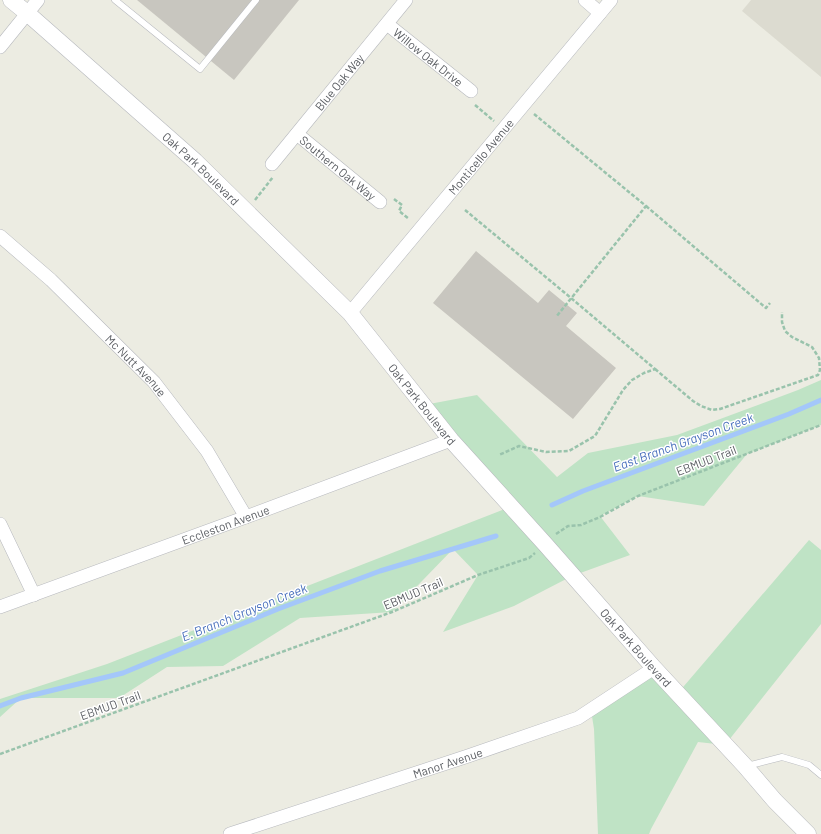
<svg xmlns="http://www.w3.org/2000/svg" width="821" height="834" font-family="Barlow,sans-serif">
<style>
.education{fill:#dcdbd0}
.green{fill:#bfe3c5}
.lines{fill:none;stroke-linecap:round;stroke-linejoin:round}
.stream{stroke:#a4c7fa;stroke-width:5}
.building{fill:#c8c6bf}
.service-casing{stroke:#b7b9be;stroke-width:7}
.minor-casing{stroke:#b7b9be;stroke-width:14}
.tertiary-casing{stroke:#b7b9be;stroke-width:17}
.path{stroke:#99c3ac;stroke-width:2.5;stroke-dasharray:4 2;stroke-linecap:butt}
.service{stroke:#fff;stroke-width:6}
.minor{stroke:#fff;stroke-width:13}
.tertiary{stroke:#fff;stroke-width:16}
.labels{text-anchor:middle;dominant-baseline:central;stroke-width:3;stroke-linejoin:round;paint-order:stroke}
.street-label{font-size:12px;fill:#5a5d62;stroke:#fff}
.water-label{font-size:13px;font-style:italic;fill:#486fbc;stroke:#fff}
</style>
<rect width="100%" height="100%" fill="#ecece2"/>
<path class="education" d="M751,0H821V77L742,11Z"/>
<g class="green">
<path d="M821,380V425L747,454L704,506L638,496L600,516L630,555L572,576L514,606L443,632L478,575L453,549L392,612L300,618L223,666L167,667L119,698H21L0,717V699L107,664L510,507L424,405L477,395L557,477L588,453L677,435L798,390Z"/>
<path d="M809,540L821,550V624L725,745L698,742L651,829L649,834H598L594,729L591,710L654,668L678,693Z"/>
</g>
<g class="lines">
<g class="stream">
<path d="M552,505L583,491L789,414L821,400"/>
<path d="M0,706L21,698L123,673L278,609L380,571L496,536"/>
</g>
</g>
<g class="building">
<path d="M137,0H299L234,80Z"/>
<path d="M476,251L538,303L549,290L577,313L566,326L616,368L573,419L433,303Z"/>
</g>
<g class="lines">
<defs>
<g id="service">
<path d="M115,0L200,69L256,0"/>
<path d="M747,766L782,757L809,765L821,775"/>
</g>
<g id="minor">
<path d="M585,0L600,13"/>
<path id="s1" d="M387,24L471,91"/>
<path d="M0,47L38,0"/>
<path id="s2" d="M297,134L380,202"/>
<path id="s3" d="M272,164L406,0"/>
<path id="s4" d="M0,236L51,280L154,382L207,451L246,517"/>
<path id="s5" d="M350,313L611,0"/>
<path d="M0,524L34,595"/>
<path id="s6" d="M0,607L246,517L451,440"/>
<path id="s7" d="M230,834L468,756L578,718L654,668"/>
</g>
<g id="tertiary">
<path id="s8" d="M11,0L27,13L195,161L350,313L451,440L545,544L654,668L745,766L775,801L808,834"/>
</g>
</defs>
<use href="#service" class="service-casing"/>
<use href="#minor" class="minor-casing"/>
<use href="#tertiary" class="tertiary-casing"/>
<g class="path">
<path d="M475,105L494,121"/>
<path d="M534,114L646,206L556,317"/>
<path d="M394,199L402,205L399,211L409,219"/>
<path d="M255,200L273,177"/>
<path d="M646,206L766,308L770,303"/>
<path d="M465,210L571,298L655,369L644,373L632,380L623,390L595,436L569,451L546,452L519,446L499,455"/>
<path d="M655,369L693,401L701,406L712,410L720,409L818,375L820,370L819,358L812,347L792,337L785,331L782,322V312"/>
<path d="M556,534L568,526L581,525L600,517L638,496L821,425"/>
<path d="M0,754L392,612L478,575L529,558L535,553"/>
</g>
<use href="#service" class="service"/>
<use href="#minor" class="minor"/>
<use href="#tertiary" class="tertiary"/>
</g>
<g class="labels">
<g class="street-label">
<text stroke="none"><textPath href="#s1" startOffset="53">Willow Oak Drive</textPath></text>
<text stroke="none"><textPath href="#s3" startOffset="106">Blue Oak Way</textPath></text>
<text stroke="none"><textPath href="#s5" startOffset="204">Monticello Avenue</textPath></text>
<text stroke="none"><textPath href="#s8" startOffset="254">Oak Park Boulevard</textPath></text>
<text stroke="none"><textPath href="#s2" startOffset="53">Southern Oak Way</textPath></text>
<text stroke="none"><textPath href="#s4" startOffset="188">Mc Nutt Avenue</textPath></text>
<text stroke="none"><textPath href="#s8" startOffset="578">Oak Park Boulevard</textPath></text>
<text transform="translate(706 460) rotate(-21)">EBMUD Trail</text>
<text stroke="none"><textPath href="#s6" startOffset="240">Eccleston Avenue</textPath></text>
<text transform="translate(413 593) rotate(-23)">EBMUD Trail</text>
<text stroke="none"><textPath href="#s8" startOffset="902">Oak Park Boulevard</textPath></text>
<text transform="translate(110 705) rotate(-20)">EBMUD Trail</text>
<text stroke="none"><textPath href="#s7" startOffset="229">Manor Avenue</textPath></text>
</g>
<g class="water-label">
<text transform="translate(683 442) rotate(-20)">East Branch Grayson Creek</text>
<text transform="translate(244 612) rotate(-22)">E. Branch Grayson Creek</text>
</g>
</g>
</svg>
